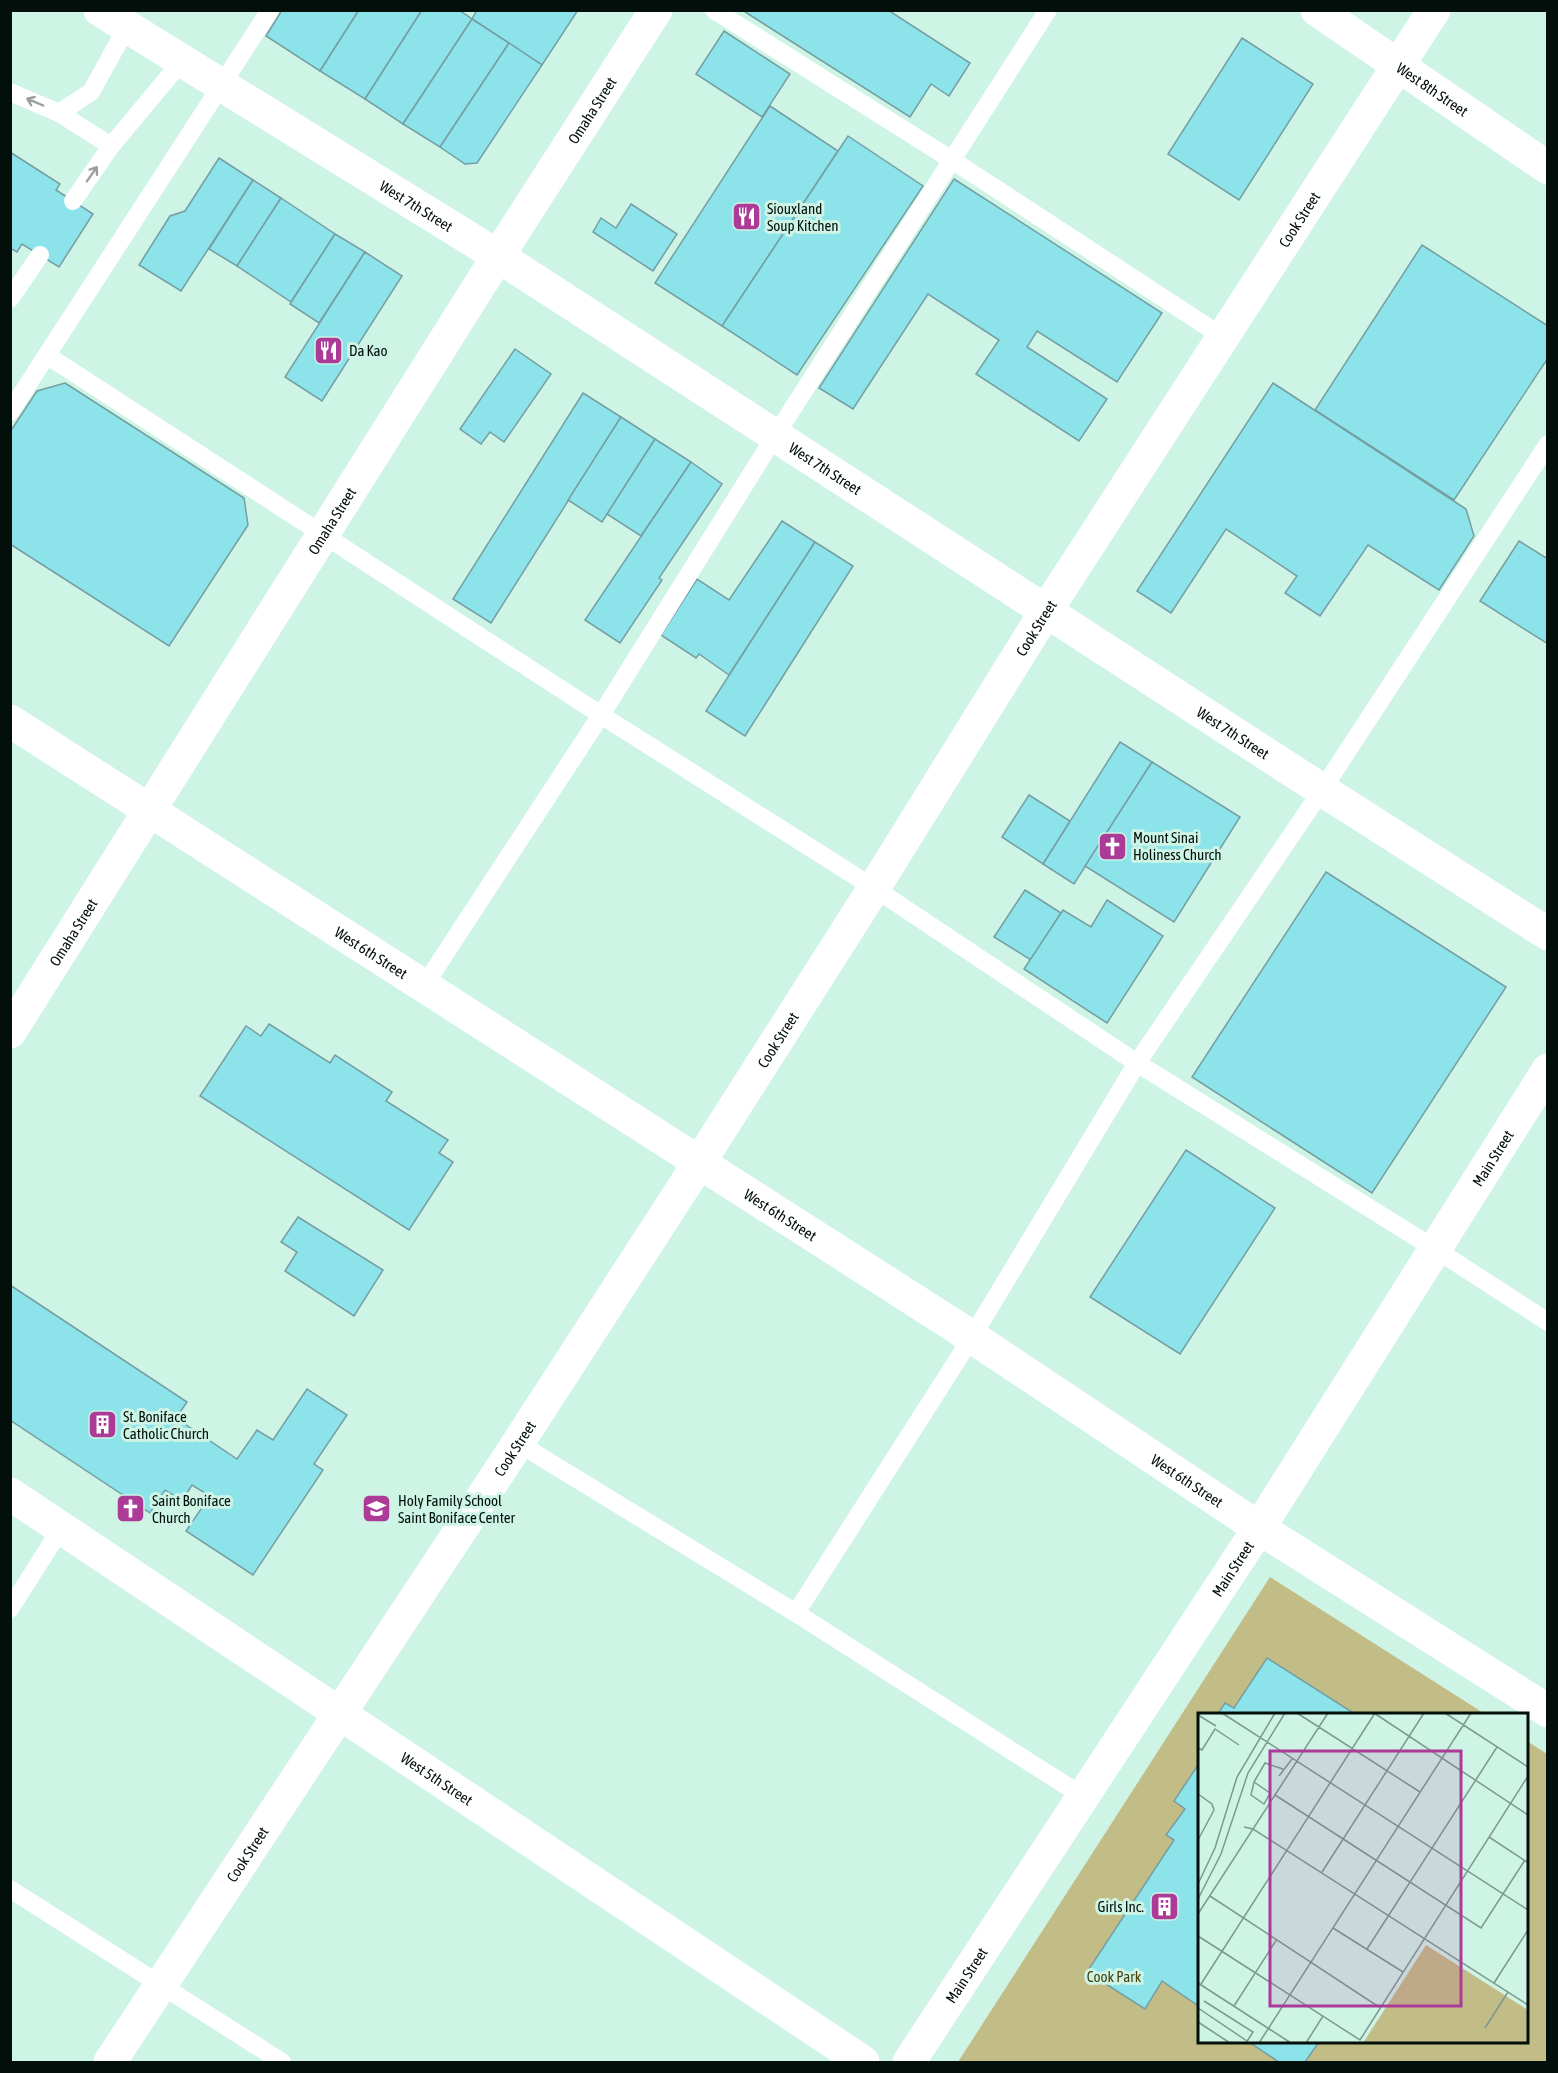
<svg xmlns="http://www.w3.org/2000/svg" width="1558" height="2073" font-family="'Asap Condensed',sans-serif">
<style>
.green{fill:#c2bd87}
.building{fill:#8ce3ea;stroke:#759ea2;stroke-width:1.5}
.lines{fill:none;stroke-linecap:round;stroke-linejoin:round}
.service{stroke:#fff;stroke-width:18}
.minor{stroke:#fff;stroke-width:33}
.secondary{stroke:#fff;stroke-width:33}
.oneway{stroke:#9a9f9d}
.labels{text-anchor:middle;dominant-baseline:central;stroke-width:6;stroke-linejoin:round;paint-order:stroke}
.street-label{font-size:15px;fill:#030f0a;stroke:#cef4e5}
.poi-label{font-size:15px;fill:#030f0a;stroke:#cef4e5;text-anchor:start}
.park-label{font-size:15px;fill:#453f0c;stroke:#cef4e5}
.inset-road{fill:none;stroke:#7d988d;stroke-width:1.5}
.view{fill:#ac3b97;fill-opacity:0.15;stroke:#ac3b97;stroke-width:3}
.inset-edge{fill:none;stroke:#030f0a;stroke-width:3}
</style>
<rect width="100%" height="100%" fill="#cef4e5"/>
<path class="green" d="M1270,1577L1485,1714H1200V2042H1526L1527,1741L1547,1754V2062H958Z"/>
<g class="building">
<path d="M282,10H359L320,71L266,36Z"/>
<path d="M359,10H422L365,99L320,71Z"/>
<path d="M422,10H459L472,19L403,124L365,99Z"/>
<path d="M477,10H578L542,65L472,19Z"/>
<path d="M742,10H888L970,63L949,96L931,84L910,117Z"/>
<path d="M472,19L509,43L440,147L403,124Z"/>
<path d="M724,31L790,74L762,117L696,74Z"/>
<path d="M1242,38L1313,84L1239,200L1168,154Z"/>
<path d="M509,43L542,65L477,163L465,164L440,147Z"/>
<path d="M770,106L838,151L722,326L655,283Z"/>
<path d="M848,136L923,186L797,375L722,326Z"/>
<path d="M10,152L60,184L56,190L93,214L59,267L22,244L17,252L10,248Z"/>
<path d="M219,158L253,180L181,291L139,265L170,216L185,211Z"/>
<path d="M954,179L1162,313L1117,382L1037,331L1027,347L1107,399L1079,441L976,374L999,340L928,294L853,409L819,388Z"/>
<path d="M253,180L281,198L237,266L209,249Z"/>
<path d="M281,198L335,234L291,302L237,266Z"/>
<path d="M631,204L677,234L653,271L593,232L601,218L616,228Z"/>
<path d="M335,234L365,252L319,323L290,304Z"/>
<path d="M1422,245L1548,326V358L1454,500L1315,410Z"/>
<path d="M365,252L402,276L322,401L285,377Z"/>
<path d="M515,349L551,374L504,442L490,432L481,444L460,429Z"/>
<path d="M65,383L244,498L248,525L169,646L10,544V432L37,391Z"/>
<path d="M1273,383L1466,509L1474,536L1439,590L1368,545L1320,616L1285,593L1297,576L1226,529L1171,613L1137,591Z"/>
<path d="M583,393L621,417L491,623L453,599Z"/>
<path d="M621,417L655,439L602,522L568,500Z"/>
<path d="M655,439L691,462L641,536L607,514Z"/>
<path d="M691,462L722,484L659,578L662,580L620,643L585,620Z"/>
<path d="M782,521L815,542L729,675L699,654L696,658L661,635L697,579L729,600Z"/>
<path d="M1519,541L1548,559V644L1480,601Z"/>
<path d="M815,542L853,566L745,736L706,711Z"/>
<path d="M1120,742L1152,762L1074,884L1043,864Z"/>
<path d="M1152,762L1240,817L1174,922L1085,866Z"/>
<path d="M1029,795L1070,821L1043,864L1002,837Z"/>
<path d="M1326,872L1506,987L1372,1193L1192,1077Z"/>
<path d="M1025,890L1061,913L1031,960L994,937Z"/>
<path d="M1107,900L1163,936L1107,1023L1024,969L1063,910L1091,927Z"/>
<path d="M269,1024L330,1063L335,1055L392,1092L386,1101L448,1140L439,1153L453,1162L409,1230L200,1096L246,1026L261,1036Z"/>
<path d="M1186,1150L1275,1208L1180,1354L1090,1297Z"/>
<path d="M298,1217L383,1270L354,1316L285,1271L297,1252L281,1242Z"/>
<path d="M10,1285L187,1402L176,1418L237,1459L257,1430L273,1440L307,1389L347,1415L314,1464L323,1470L253,1575L186,1531L210,1496L192,1485L182,1501L165,1490L150,1513L10,1420Z"/>
<path d="M1267,1658L1355,1714H1218L1225,1703L1234,1708Z"/>
<path d="M1200,1762V2007L1162,1981L1145,2009L1087,1972L1174,1840L1166,1835L1185,1809L1174,1801Z"/>
<path d="M1249,2042H1319L1305,2062H1279Z"/>
</g>
<g class="lines">
<g class="service">
<path d="M714,10L952,160L1223,337"/>
<path d="M10,92L59,113L111,146"/>
<path d="M59,113L91,92L127,27"/>
<path d="M73,201L111,146L182,61"/>
<path d="M10,299L40,255"/>
<path d="M48,356L601,715L874,888L1137,1063L1435,1249L1548,1322"/>
<path d="M10,412L270,10"/>
<path d="M424,986L601,715L775,436L1048,10"/>
<path d="M518,1443L796,1613L1084,1797"/>
<path d="M10,1609L62,1527"/>
<path d="M796,1613L972,1337L1137,1063L1322,790L1548,444"/>
<path d="M10,1889L282,2062"/>
</g>
<g class="minor">
<path id="s1" d="M1317,10L1548,168"/>
<path id="s2" d="M10,721L972,1337L1259,1528L1548,1711"/>
<path id="s3" d="M10,1032L498,256L656,10"/>
<path id="s4" d="M10,1494L863,2062"/>
<path id="s5" d="M110,2062L518,1443L699,1163L874,888L1046,611L1434,10"/>
<path id="s6" d="M909,2062L1259,1528L1548,1070"/>
</g>
<path class="secondary" id="s7" d="M100,10L498,256L1322,790L1548,934"/>
</g>
<defs><path id="oneway-shaft" d="M-6 0H5M1.5-3L5.5 0L1.5 3" fill="none" stroke-width="1.6" stroke-linecap="round" stroke-linejoin="round" transform="scale(1.5)"/></defs>
<g class="oneway">
<use href="#oneway-shaft" transform="translate(35 102) rotate(-157)"/>
<use href="#oneway-shaft" transform="translate(92 174) rotate(-55)"/>
</g>
<defs>
<symbol id="restaurant-square" viewBox="-11 -11 22 22"><rect x="-9" y="-9" width="18" height="18" rx="4" fill="#ac3b97" stroke="#cef4e5"/><path d="M-5-6h1v4h1v-4h1v4h1v-4h1v5L-1.5 .5V6h-2V.5L-5-1ZM5-6V6H3V1.5H1.5Q1.5-4 5-6Z" fill="#fff"/></symbol>
<symbol id="church-square" viewBox="-11 -11 22 22"><rect x="-9" y="-9" width="18" height="18" rx="4" fill="#ac3b97" stroke="#cef4e5"/><path d="M-1.2-6h2.4v3.5h3.3v2.4h-3.3V6h-2.4V-.1h-3.3v-2.4h3.3Z" fill="#fff"/></symbol>
<symbol id="building-square" viewBox="-11 -11 22 22"><rect x="-9" y="-9" width="18" height="18" rx="4" fill="#ac3b97" stroke="#cef4e5"/><path d="M-4-6H4V6H1V3H-1V6H-4ZM-2.5-4.3h1.7v1.8h-1.7ZM.8-4.3h1.7v1.8H.8ZM-2.5-1h1.7V.8h-1.7ZM.8-1h1.7V.8H.8Z" fill="#fff"/></symbol>
<symbol id="school-square" viewBox="-11 -11 22 22"><rect x="-9" y="-9" width="18" height="18" rx="4" fill="#ac3b97" stroke="#cef4e5"/><path d="M0-5L7-2L0 1L-7-2ZM-4 1L0 2.5L4 1V4Q0 6-4 4Z" fill="#fff"/></symbol>
</defs>
<g fill-rule="evenodd">
<use href="#restaurant-square" x="730" y="200" width="33" height="33"/>
<use href="#restaurant-square" x="312" y="334" width="33" height="33"/>
<use href="#church-square" x="1096" y="830" width="33" height="33"/>
<use href="#building-square" x="86" y="1408" width="33" height="33"/>
<use href="#church-square" x="114" y="1492" width="33" height="33"/>
<use href="#school-square" x="360" y="1492" width="33" height="33"/>
<use href="#building-square" x="1148" y="1890" width="33" height="33"/>
</g>
<g class="labels">
<g class="street-label">
<text stroke="none"><textPath href="#s1" startOffset="140">West 8th Street</textPath></text>
<text stroke="none"><textPath href="#s3" startOffset="1090">Omaha Street</textPath></text>
<text stroke="none"><textPath href="#s7" startOffset="372">West 7th Street</textPath></text>
<text stroke="none"><textPath href="#s5" startOffset="2193">Cook Street</textPath></text>
<text stroke="none"><textPath href="#s7" startOffset="858">West 7th Street</textPath></text>
<text stroke="none"><textPath href="#s3" startOffset="604">Omaha Street</textPath></text>
<text stroke="none"><textPath href="#s5" startOffset="1707">Cook Street</textPath></text>
<text stroke="none"><textPath href="#s7" startOffset="1344">West 7th Street</textPath></text>
<text stroke="none"><textPath href="#s3" startOffset="118">Omaha Street</textPath></text>
<text stroke="none"><textPath href="#s2" startOffset="429">West 6th Street</textPath></text>
<text stroke="none"><textPath href="#s5" startOffset="1221">Cook Street</textPath></text>
<text stroke="none"><textPath href="#s6" startOffset="1076">Main Street</textPath></text>
<text stroke="none"><textPath href="#s2" startOffset="915">West 6th Street</textPath></text>
<text stroke="none"><textPath href="#s5" startOffset="735">Cook Street</textPath></text>
<text stroke="none"><textPath href="#s2" startOffset="1401">West 6th Street</textPath></text>
<text stroke="none"><textPath href="#s6" startOffset="590">Main Street</textPath></text>
<text stroke="none"><textPath href="#s4" startOffset="513">West 5th Street</textPath></text>
<text stroke="none"><textPath href="#s5" startOffset="249">Cook Street</textPath></text>
<text stroke="none"><textPath href="#s6" startOffset="104">Main Street</textPath></text>
</g>
<g class="poi-label">
<text x="767" y="208">Siouxland<tspan x="767" dy="17">Soup Kitchen</tspan></text>
<text x="349" y="350">Da Kao</text>
<text x="1133" y="837">Mount Sinai<tspan x="1133" dy="17">Holiness Church</tspan></text>
<text x="123" y="1416">St. Boniface<tspan x="123" dy="17">Catholic Church</tspan></text>
<text x="152" y="1500">Saint Boniface<tspan x="152" dy="17">Church</tspan></text>
<text x="398" y="1500">Holy Family School<tspan x="398" dy="17">Saint Boniface Center</tspan></text>
<text x="1144" y="1906" text-anchor="end">Girls Inc.</text>
</g>
<g class="park-label">
<text x="1114" y="1976">Cook Park</text>
</g>
</g>
<g transform="translate(1198 1713)">
<rect width="330" height="330" fill="#cef4e5"/>
<path d="M228,232L330,297V330H165Z" fill="#c2bd87"/>
<path class="inset-road" d="M24,0L330,197M99,0L222,79M176,0L330,102M247,0L330,54M0,2L18,13M0,35L4,37L17,16L41,32M81,63L94,46M56,69L72,80L66,91L53,82L56,69L67,50L85,56M0,81L14,91L16,97L0,127M77,82L283,215L327,147M46,114L55,116L330,292M291,124L329,149M124,159L226,0M0,171L17,135L39,64L77,0M12,183L181,294M0,186L23,141L50,60L87,0M0,201L130,0M135,215L205,259M0,223L162,327L330,63M169,236L299,34M0,270L93,330M296,270L330,217M3,271L177,0M6,288L55,319L48,330M36,293L79,226M0,295L49,328M0,309L32,330M287,315L310,279M61,330L273,0M108,330L125,303"/>
<path class="view" d="M72,38H263V293H72Z"/>
<rect width="330" height="330" class="inset-edge"/>
</g>
<rect width="1558" height="2073" fill="none" stroke="#030f0a" stroke-width="24"/>
</svg>
